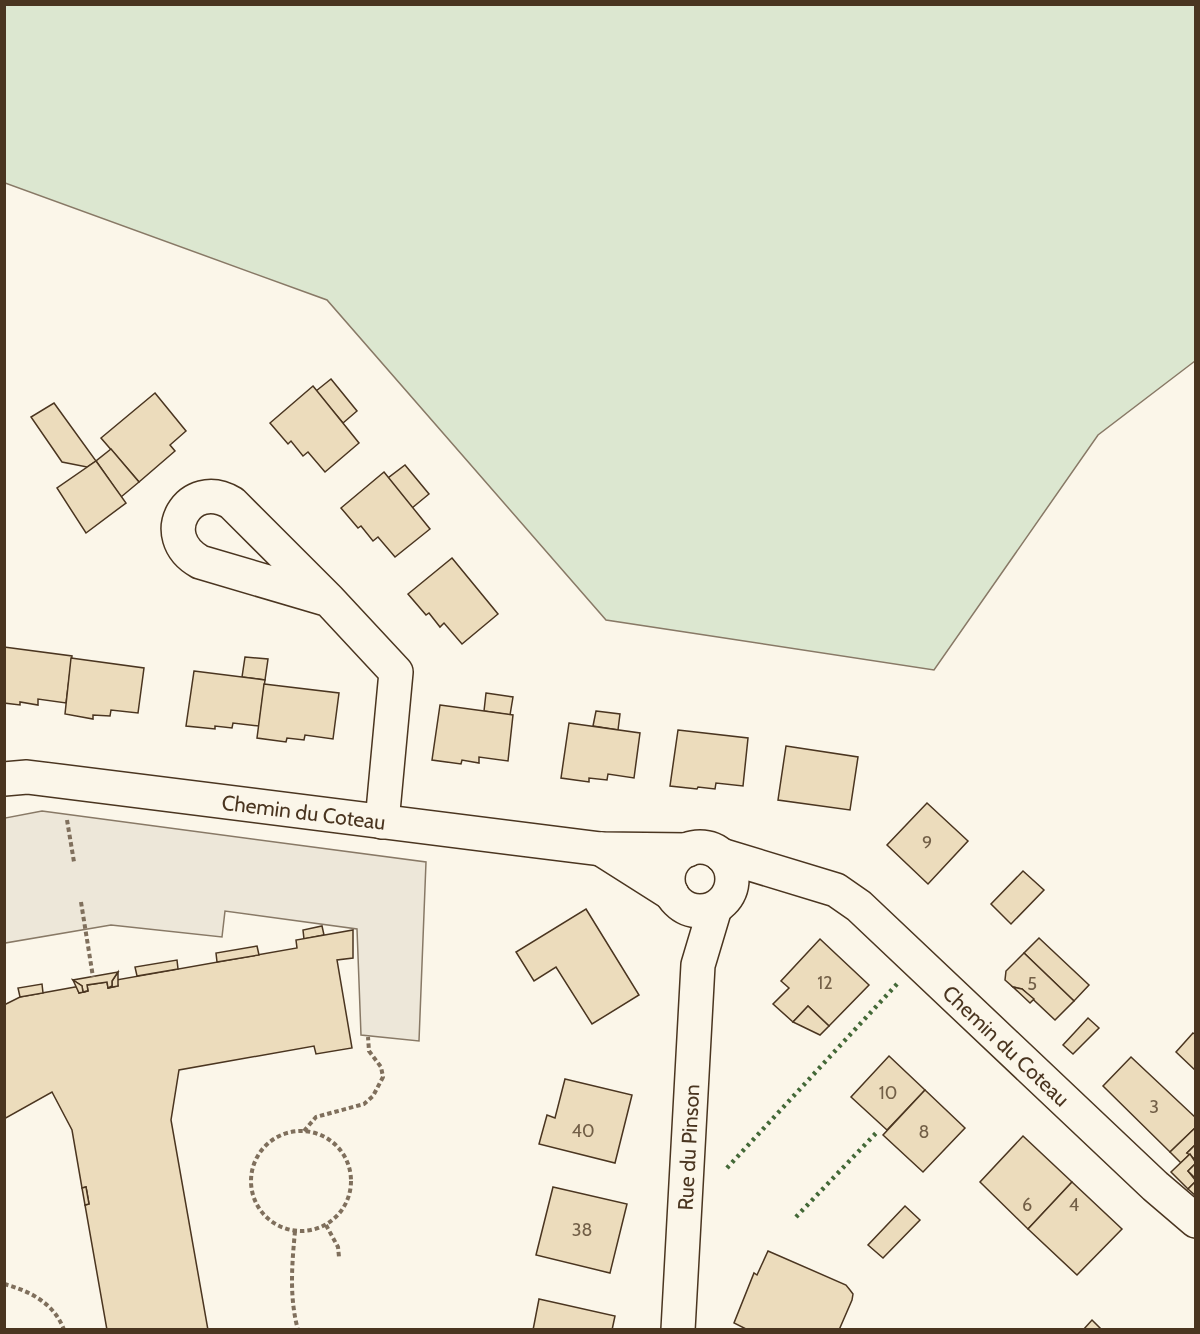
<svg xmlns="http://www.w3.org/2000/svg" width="1200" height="1334" font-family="Cabin,sans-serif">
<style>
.green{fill:#dce7d0;stroke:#887966;stroke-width:1.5}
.parking{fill:#ede7d9;stroke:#887966;stroke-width:1.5}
.building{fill:#ecdcbc;stroke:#4a3520;stroke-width:1.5}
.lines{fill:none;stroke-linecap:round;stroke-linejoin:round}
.street-casing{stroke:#4a3520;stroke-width:36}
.path{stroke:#7f6f5c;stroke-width:4;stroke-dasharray:4.5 3;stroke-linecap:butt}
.street{stroke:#fbf6e9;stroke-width:33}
.hedge{stroke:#436837;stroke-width:4.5;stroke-dasharray:3 4.5;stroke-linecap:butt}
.labels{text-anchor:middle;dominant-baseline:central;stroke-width:4.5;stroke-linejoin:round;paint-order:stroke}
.number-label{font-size:18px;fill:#725f47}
.street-label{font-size:21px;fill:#4a3520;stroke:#fbf6e9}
</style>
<rect width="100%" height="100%" fill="#fbf6e9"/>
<path class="green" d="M4,5H1195V361L1098,435L934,670L606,620L327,300L5,183Z"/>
<path class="parking" d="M42,811L426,862L419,1041L361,1035L357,929L225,911L222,937L111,925L5,943V818Z"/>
<g class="building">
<path d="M331,379L357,411L343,423L316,391Z"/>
<path d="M313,386L359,443L325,472L308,452L303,456L291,441L288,444L270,423Z"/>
<path d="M155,393L186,431L170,445L175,451L139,482L101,438Z"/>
<path d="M54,403L96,461L87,467L62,462L31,417Z"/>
<path d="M111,449L139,482L121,497L96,461Z"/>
<path d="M96,461L126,503L86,533L57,488Z"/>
<path d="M405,465L429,494L412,508L388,478Z"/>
<path d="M384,472L430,529L395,557L378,537L373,541L361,526L358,528L341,508Z"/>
<path d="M452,558L498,614L462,644L444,623L440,627L429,613L426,615L408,594Z"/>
<path d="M4,647L72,656L66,703L38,699V705L20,702V705L4,703Z"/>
<path d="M245,657L268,659L265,680L242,677Z"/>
<path d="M71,658L144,668L138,713L111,710L110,716L93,715V719L65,714Z"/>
<path d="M194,671L265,680L259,726L233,723L232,728L215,726V729L186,726Z"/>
<path d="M264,684L339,693L333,739L305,735L304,740L287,738L286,742L257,738Z"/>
<path d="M486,693L513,697L510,715L484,711Z"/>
<path d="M440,705L513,715L508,761L479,757V763L462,760L461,764L432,760Z"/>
<path d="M596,711L620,714L618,730L593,726Z"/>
<path d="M569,723L640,733L634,778L608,774L607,780L589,778V782L561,778Z"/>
<path d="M678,730L748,738L743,786L716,783L715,789L698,787L697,789L670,786Z"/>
<path d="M786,746L858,757L850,810L778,800Z"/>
<path d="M927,803L968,841L928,884L887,845Z"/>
<path d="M1023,871L1044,890L1011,924L991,904Z"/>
<path d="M586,909L639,995L592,1024L556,967L534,981L516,952Z"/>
<path d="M322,926L324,935L304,939L303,930Z"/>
<path d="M353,930V958L337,960L352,1048L316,1054L314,1046L179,1070L171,1120L208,1330H107L85,1205L89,1204L86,1187L82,1188L72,1130L52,1092L4,1119V1005L20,997L75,987H77L79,993L88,991L87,985L107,982L108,988L118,986L116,980L297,948L296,940Z"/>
<path d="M1039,938L1089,985L1074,1001L1024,953Z"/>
<path d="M820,939L869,985L829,1026L808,1006L793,1022L773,1004L789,988L781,981Z"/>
<path d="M257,946L259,955L217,962L216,953Z"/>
<path d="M1024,953L1074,1001L1055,1020L1022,989L1013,987L1005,980L1006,971Z"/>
<path d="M177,960L178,969L137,976L135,967Z"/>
<path d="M118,972V986L108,988L112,986V981Z"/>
<path d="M118,972L112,981V986L108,988L107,982L87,985L88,991L83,992L82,986L73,980Z"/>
<path d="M73,980L82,986L83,992L88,991L79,993Z"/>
<path d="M42,984L43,993L20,997L18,988Z"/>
<path d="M1013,987L1022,989L1034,999L1030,1003Z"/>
<path d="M808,1006L829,1026L820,1035L793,1022Z"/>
<path d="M1088,1018L1099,1028L1073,1054L1063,1045Z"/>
<path d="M1193,1033L1196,1035V1071L1176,1052Z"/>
<path d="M889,1056L925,1090L887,1130L851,1097Z"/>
<path d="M1131,1057L1196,1118V1127L1170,1152L1103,1086Z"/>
<path d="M565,1079L632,1095L615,1163L539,1144L547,1115L555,1118Z"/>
<path d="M925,1090L965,1128L923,1172L883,1135Z"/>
<path d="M1196,1127V1144L1187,1153L1190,1154L1181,1163L1170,1152Z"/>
<path d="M1023,1136L1072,1182L1028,1229L980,1182Z"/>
<path d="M1196,1144V1160L1187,1153Z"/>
<path d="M1190,1154L1196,1163L1188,1171L1196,1181L1188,1189L1171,1172Z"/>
<path d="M1196,1163V1179L1188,1171Z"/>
<path d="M1196,1181V1196L1188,1189Z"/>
<path d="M1072,1182L1122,1229L1077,1275L1028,1229Z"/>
<path d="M86,1187L89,1204L85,1205L82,1188Z"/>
<path d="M553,1187L627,1204L610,1273L536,1255Z"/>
<path d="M905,1206L920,1220L883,1258L868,1245Z"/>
<path d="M768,1251L846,1285L850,1290L853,1294L852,1300L839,1330H748L734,1323L754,1273L757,1275Z"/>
<path d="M539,1299L615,1316L612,1330H533Z"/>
<path d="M1092,1320L1102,1330H1083Z"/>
</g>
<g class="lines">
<defs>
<g id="street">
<path d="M329,600L200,562C154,536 189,477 232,503L329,600L396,672L382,822"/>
<path id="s1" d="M4,779L27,777L601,849L688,850"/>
<circle cx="700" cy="879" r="32"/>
<path d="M601,849L672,894"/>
<path id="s2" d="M721,855L836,890L859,906L1155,1186L1196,1221"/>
<path id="s3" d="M678,1330L698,965L715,908"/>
</g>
</defs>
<use href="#street" class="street-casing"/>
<g class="path">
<path d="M67,820L74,862"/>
<path d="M81,902L93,977"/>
<circle cx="301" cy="1181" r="50"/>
<path d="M304,1131L316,1117L364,1104L373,1096L383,1077L381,1067L369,1051L368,1037"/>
<path d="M326,1225L338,1247L339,1257"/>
<path d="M295,1231C292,1264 289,1297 298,1330"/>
<path d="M4,1284C30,1291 54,1303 64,1330"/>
</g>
<use href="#street" class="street"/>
<g class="hedge">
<path d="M727,1168L897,984"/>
<path d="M796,1217L878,1131"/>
</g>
</g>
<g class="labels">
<g class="number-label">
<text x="927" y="843">9</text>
<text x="825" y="983">12</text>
<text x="1032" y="984">5</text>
<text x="888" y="1093">10</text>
<text x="1154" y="1107">3</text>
<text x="583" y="1131">40</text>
<text x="924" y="1132">8</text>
<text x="1027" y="1205">6</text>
<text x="1074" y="1205">4</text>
<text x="582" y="1230">38</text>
</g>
<g class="street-label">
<text stroke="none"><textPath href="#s1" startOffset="302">Chemin du Coteau</textPath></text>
<text stroke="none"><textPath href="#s2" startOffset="351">Chemin du Coteau</textPath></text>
<text stroke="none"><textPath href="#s3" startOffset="183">Rue du Pinson</textPath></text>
</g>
</g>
<rect width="1200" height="1334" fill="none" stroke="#4a3520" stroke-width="12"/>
</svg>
